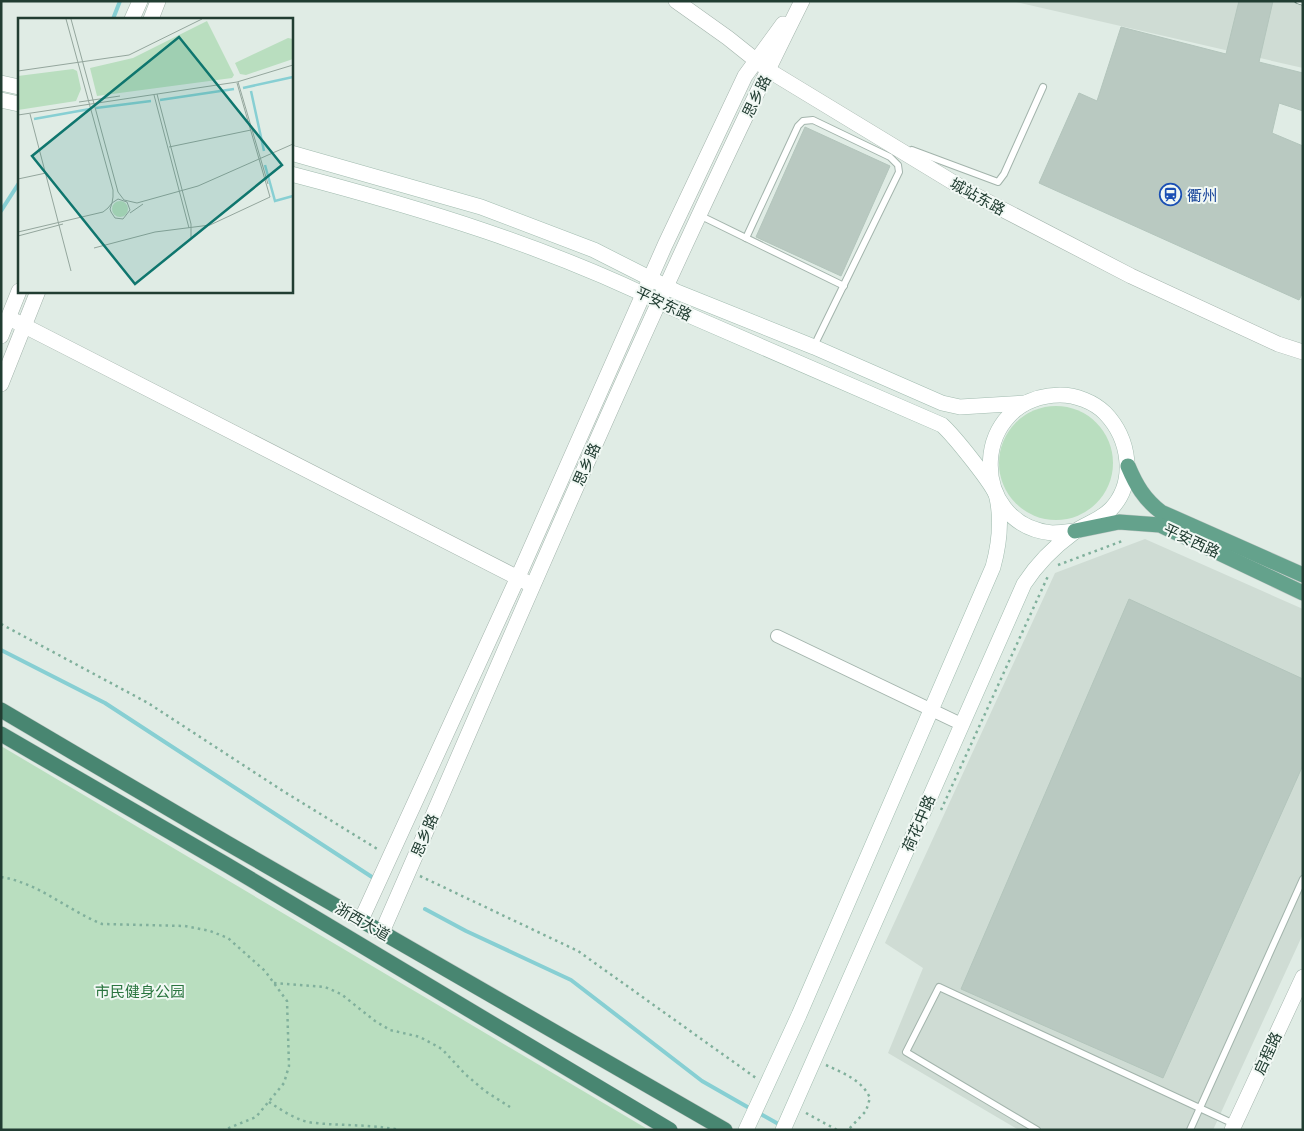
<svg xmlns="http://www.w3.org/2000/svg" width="1304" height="1131" font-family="'Noto Sans','Noto Sans SC',sans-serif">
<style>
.built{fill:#cfdcd4}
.green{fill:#b9debf}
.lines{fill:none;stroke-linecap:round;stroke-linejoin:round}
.stream{stroke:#87cfd3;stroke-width:4}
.building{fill:#b9c9c1;stroke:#b3c5bc}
.service-casing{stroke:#a3b4ac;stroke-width:8}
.minor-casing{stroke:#a3b4ac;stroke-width:14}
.tertiary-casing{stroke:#a3b4ac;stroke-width:16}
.secondary-casing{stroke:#a1bbaf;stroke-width:16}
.primary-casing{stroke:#c1c9c6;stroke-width:16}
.trunk-casing{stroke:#c1c9c6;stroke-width:16}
.path{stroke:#80b09c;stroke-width:2.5;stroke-dasharray:2.5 4;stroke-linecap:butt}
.service{stroke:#fff;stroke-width:6}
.minor{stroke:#fff;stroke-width:12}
.tertiary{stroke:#fff;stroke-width:15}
.secondary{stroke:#fff;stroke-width:15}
.primary{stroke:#64a28c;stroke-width:15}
.trunk{stroke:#488671;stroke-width:15}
.rail-casing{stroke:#5b786d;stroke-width:5.5}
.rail{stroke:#f1f8f4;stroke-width:4;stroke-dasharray:11;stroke-linecap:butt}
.labels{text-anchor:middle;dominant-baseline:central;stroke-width:4;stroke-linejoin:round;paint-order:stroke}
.street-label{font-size:15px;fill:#213d32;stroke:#f1f8f4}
.transit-label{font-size:15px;fill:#164399;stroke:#f1f8f4;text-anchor:start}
.park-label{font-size:15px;fill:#2a753f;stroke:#f1f8f4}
.inset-river{fill:none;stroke:#87cfd3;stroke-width:2.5}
.inset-road{fill:none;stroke:#94a69d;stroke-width:1}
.view{fill:#0f766e;fill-opacity:0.15;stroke:#0f766e;stroke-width:2.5}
.inset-edge{fill:none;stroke:#213d32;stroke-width:2.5}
</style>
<rect width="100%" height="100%" fill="#e0ece5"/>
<g class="built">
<path d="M1012,1H1303V68Z"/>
<path d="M1145,539L1303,609V934L1213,1130H1019L888,1053L923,968L885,943L1055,573Z"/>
</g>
<g class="green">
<circle cx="1056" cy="463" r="57"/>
<path d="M1,746L649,1130H1Z"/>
</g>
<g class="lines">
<g class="stream">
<path d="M113,19L120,1"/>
<path d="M1,211L19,183"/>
<path d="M1,650L105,703L375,879"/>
<path d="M425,909L466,931L571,980L702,1081L751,1109"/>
<path d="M757,1112L782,1126"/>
</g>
</g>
<g class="building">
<path d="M1239,1H1273L1259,62L1303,73V111L1279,103L1272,133L1303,146V292L1299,300L1039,183L1079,93L1097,101L1121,27L1226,54Z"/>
<path d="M805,127L890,166L841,276L756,237Z"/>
<path d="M1129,599L1303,679V765L1163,1078L961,989Z"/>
</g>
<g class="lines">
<defs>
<g id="service">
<path d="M912,150L998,182L1004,174L1043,87"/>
<path d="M699,215L844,286"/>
<path d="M746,238L798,126L803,121L813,120L890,157L898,165L899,172L814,346"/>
<path d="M1037,1130L906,1052L939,987L1234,1124"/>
<path d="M1190,1130L1303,879"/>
</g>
<path id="minor" d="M777,636L961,724"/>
<g id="tertiary">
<path d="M676,1L728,38L768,70L969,192L1131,276L1278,344L1303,352"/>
<path d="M132,19L140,1"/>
<path d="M151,19L158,1"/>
<path d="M9,318L526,582"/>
<path d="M1,336L19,291"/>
<path d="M1,384L38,291"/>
<path d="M361,920L518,577L665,245L745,76L783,24"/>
<path d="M382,932C519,620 650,306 802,1"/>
<path d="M1232,1130L1303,977"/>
</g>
<g id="secondary">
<path d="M1,83L19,87"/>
<path d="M1,100L19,104"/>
<path d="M291,153L481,207L594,250L677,292L814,347L942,403L960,407L1025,403"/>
<path d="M291,174C421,208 550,247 670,307L942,425C953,435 995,486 997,498C1002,521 999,545 993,567L799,1015L746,1130"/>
<path d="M783,1130L1024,584C1037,564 1054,547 1073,533C1086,523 1098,522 1111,509C1137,481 1129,438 1105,413C1094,402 1076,395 1060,395C971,396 966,524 1052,533C1059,533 1067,532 1075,531"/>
</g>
<g id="primary">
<path d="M1128,466C1136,485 1144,499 1161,512L1303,575"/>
<path d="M1075,531L1119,522L1160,525L1303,593"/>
</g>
<g id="trunk">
<path d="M1,710L227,843L725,1130"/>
<path d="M1,734L227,865L670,1130"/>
</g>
</defs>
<use href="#service" class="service-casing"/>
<use href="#minor" class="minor-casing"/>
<use href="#tertiary" class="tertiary-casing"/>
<use href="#secondary" class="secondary-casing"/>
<use href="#primary" class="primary-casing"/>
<use href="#trunk" class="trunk-casing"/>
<g class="path">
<path d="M1058,565L1125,540"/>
<path d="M1,624L148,703L283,791L379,850"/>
<path d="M941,810L1048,576"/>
<path d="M420,876L578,951L756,1078"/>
<path d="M1,877C39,883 67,910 102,924L185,926L210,931L228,938L265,971L287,1001L289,1066L284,1083L256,1117L224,1130"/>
<path d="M274,983L325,987L341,994L375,1021L390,1030L420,1037L442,1049L465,1074L485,1091L510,1107"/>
<path d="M826,1065C843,1073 862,1080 870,1098L866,1111L848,1130"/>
<path d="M269,1102C283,1111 299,1122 315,1123C344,1126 369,1124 400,1130"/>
<path d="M806,1113L837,1130"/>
</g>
<use href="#service" class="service"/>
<use href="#minor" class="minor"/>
<use href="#tertiary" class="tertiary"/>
<use href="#secondary" class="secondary"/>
<use href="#primary" class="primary"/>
<use href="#trunk" class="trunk"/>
<defs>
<path id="rail" d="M1297,1L1303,3"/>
</defs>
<use href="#rail" class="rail-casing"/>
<use href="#rail" class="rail"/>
</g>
<defs>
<symbol id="station-ring" viewBox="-11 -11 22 22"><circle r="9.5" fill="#f1f8f4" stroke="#1a4fb4" stroke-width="1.5"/><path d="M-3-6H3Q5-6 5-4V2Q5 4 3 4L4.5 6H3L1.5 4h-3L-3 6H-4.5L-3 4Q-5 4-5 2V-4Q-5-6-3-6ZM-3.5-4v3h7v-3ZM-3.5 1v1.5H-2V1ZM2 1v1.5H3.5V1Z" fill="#1a4fb4"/></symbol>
</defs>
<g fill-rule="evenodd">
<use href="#station-ring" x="1158" y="182" width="25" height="25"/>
</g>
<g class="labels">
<g class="street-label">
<text transform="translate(756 96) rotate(-64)">思乡路</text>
<text transform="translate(978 196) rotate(29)">城站东路</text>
<text transform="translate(664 303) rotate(25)">平安东路</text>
<text transform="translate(586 464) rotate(-66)">思乡路</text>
<text transform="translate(1192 540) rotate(25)">平安西路</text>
<text transform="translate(918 823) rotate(-67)">荷花中路</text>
<text transform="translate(424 835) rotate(-67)">思乡路</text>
<text transform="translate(363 921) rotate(30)">浙西大道</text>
<text transform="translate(1267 1053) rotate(-65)">启程路</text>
</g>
<g class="transit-label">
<text x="1187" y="195">衢州</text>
</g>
<g class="park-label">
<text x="140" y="991">市民健身公园</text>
</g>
</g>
<g transform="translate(18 18)">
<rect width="275" height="275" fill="#e0ece5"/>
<path d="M189,3L216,57L214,60L79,78L72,50L115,40ZM270,20L275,21V41L228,57L222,56L217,45ZM55,51L59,53L63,71L58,83L0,92V58ZM94 191a8 8 0 1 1 16 0a8 8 0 1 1-16 0Z" fill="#b9debf"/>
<path class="inset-river" d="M225,70L275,59M233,73L246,133M142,82L216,71M78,90L133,83M16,101L72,91M247,147L257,183L275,178"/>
<path class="inset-road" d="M53,1L100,174L106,182L119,185L180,168L275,126M0,53L111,37L184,1M220,64L250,166M219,65L252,179M139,76L173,206V220M136,77L171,210M61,84L102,78M12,96L53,253M0,97L219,64L275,47M151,129L233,112M0,161L28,155M112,195L125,186M0,214L85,194L90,190L94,185L100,181L109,184L112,192L105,201L97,200L93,194L92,191L94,185L95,179V172L48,1M0,218L45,206M76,230L137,214L192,207L252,179"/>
<path class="view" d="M161,19L264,147L117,266L14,138Z"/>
<rect width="275" height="275" class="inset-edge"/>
</g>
<rect width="1304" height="1131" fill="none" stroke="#213d32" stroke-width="5"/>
</svg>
